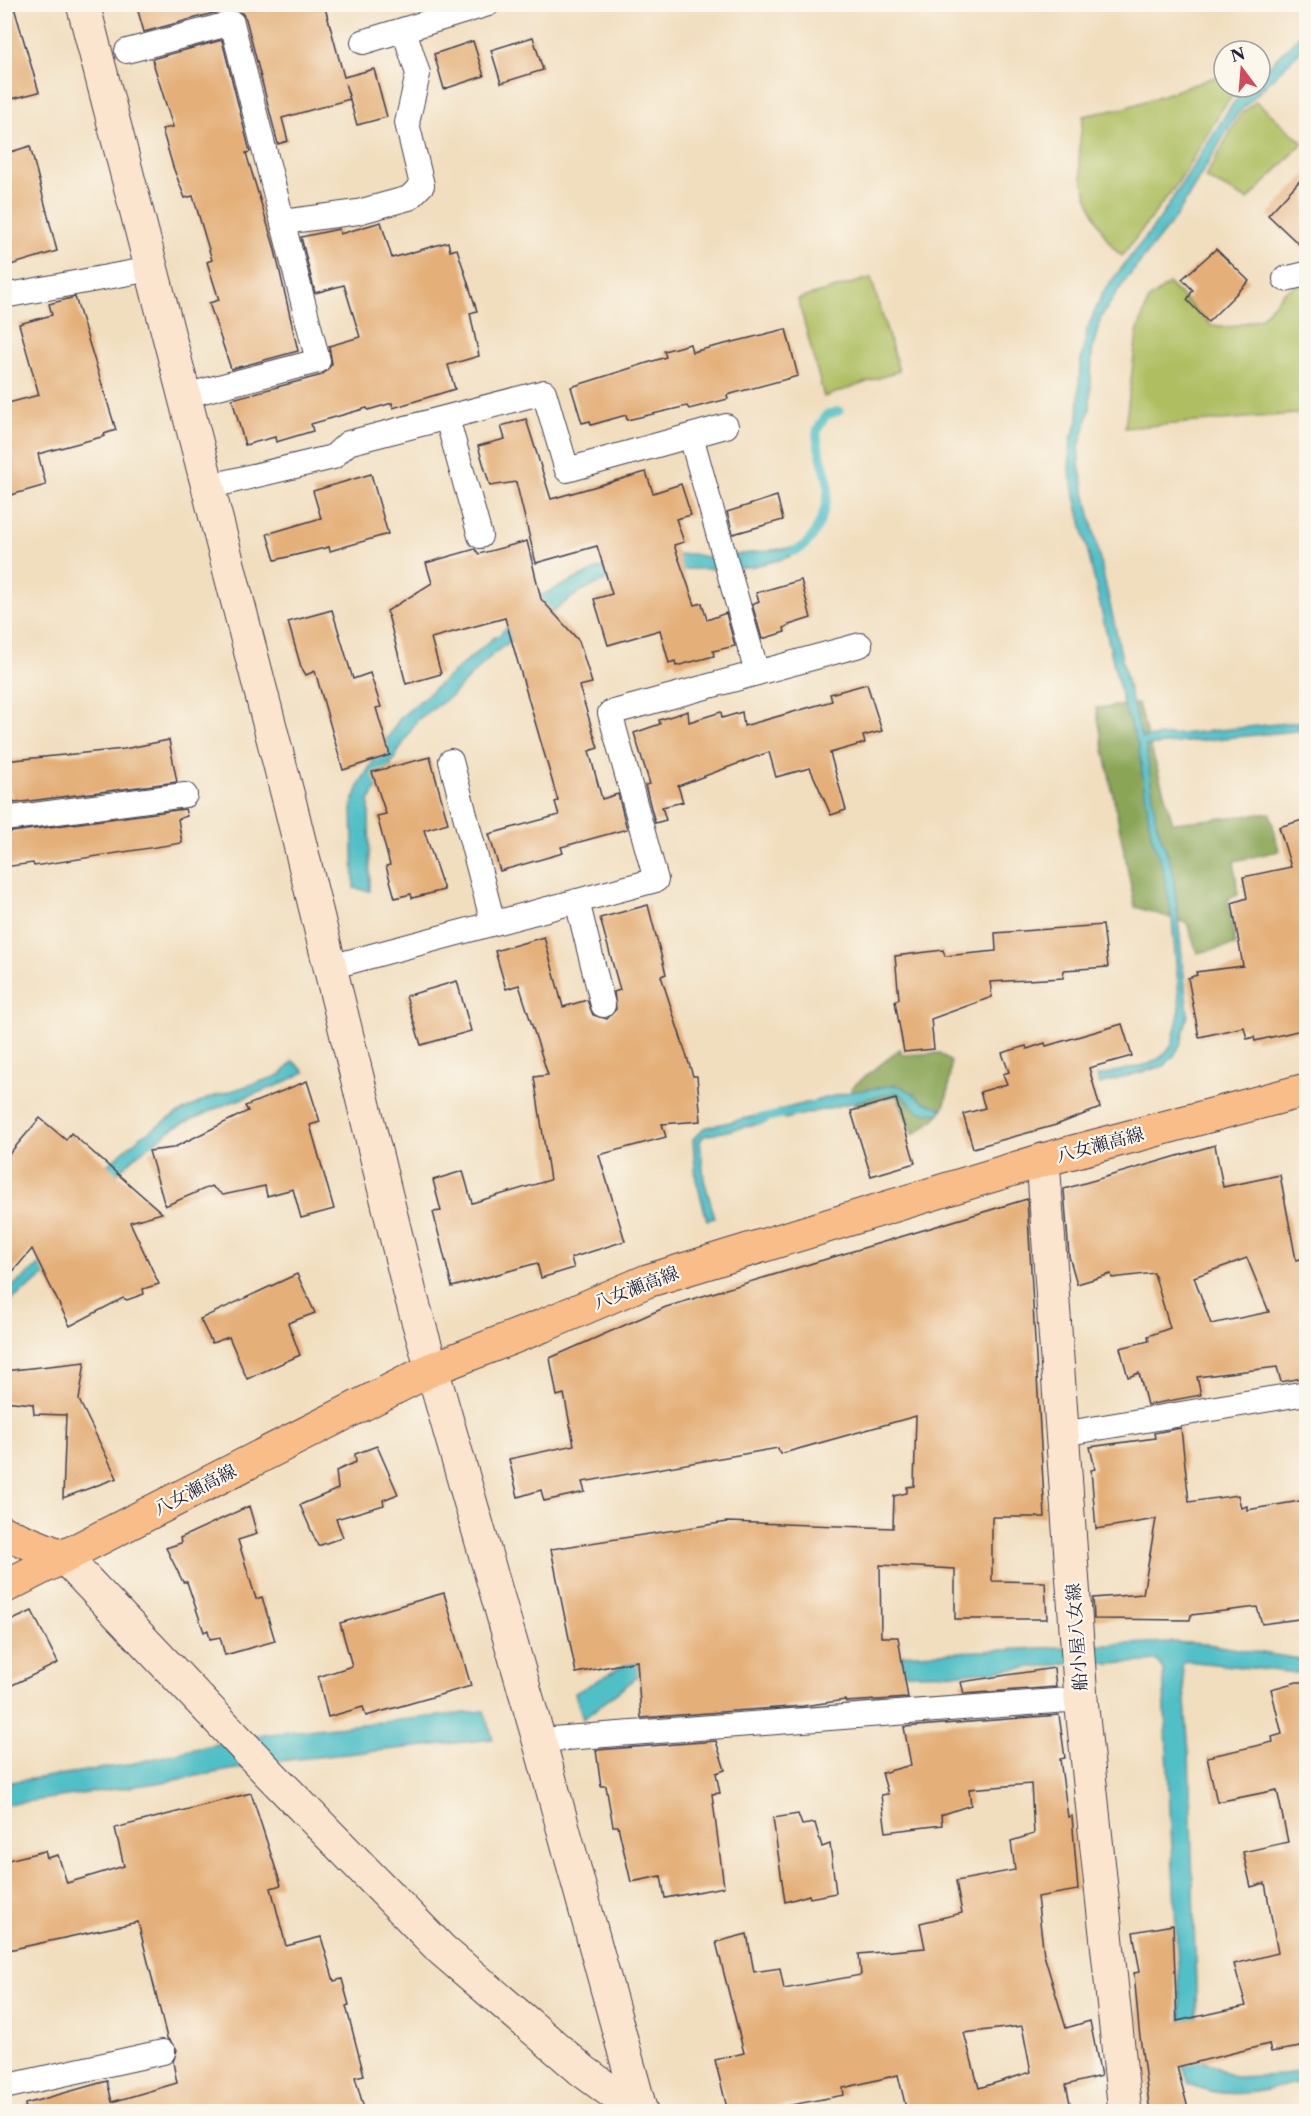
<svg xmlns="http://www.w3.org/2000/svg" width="1311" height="2116" font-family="'Libre Caslon Text','Noto Serif JP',serif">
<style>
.green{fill:#aebe61;stroke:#68704e;stroke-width:1.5}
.forest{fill:#8aa557;stroke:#566449;stroke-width:1.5}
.water{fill:#51bfc6;stroke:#3a7080;stroke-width:1.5}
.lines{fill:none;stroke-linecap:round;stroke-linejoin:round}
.stream{stroke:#51bfc6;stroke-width:9}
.building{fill:#e4af78;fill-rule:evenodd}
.street-casing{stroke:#413e4f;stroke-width:26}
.secondary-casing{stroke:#413e4f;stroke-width:35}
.primary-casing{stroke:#413e4f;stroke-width:35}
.street{stroke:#fff;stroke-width:24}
.secondary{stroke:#fce5cf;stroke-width:33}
.primary{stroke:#f8bd88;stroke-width:33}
.labels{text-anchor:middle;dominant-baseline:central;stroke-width:4.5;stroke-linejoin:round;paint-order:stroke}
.street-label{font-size:18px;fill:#22223b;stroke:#fbf7ec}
</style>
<rect width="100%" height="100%" fill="#fbf7ec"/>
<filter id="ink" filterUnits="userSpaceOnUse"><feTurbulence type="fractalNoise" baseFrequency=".0167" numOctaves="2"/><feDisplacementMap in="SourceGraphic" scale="12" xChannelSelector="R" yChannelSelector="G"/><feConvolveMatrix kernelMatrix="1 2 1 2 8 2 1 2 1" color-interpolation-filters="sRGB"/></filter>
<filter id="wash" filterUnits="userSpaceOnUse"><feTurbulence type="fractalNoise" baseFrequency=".008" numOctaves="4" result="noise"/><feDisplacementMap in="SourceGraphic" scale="24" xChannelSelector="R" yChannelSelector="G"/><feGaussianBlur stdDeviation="1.35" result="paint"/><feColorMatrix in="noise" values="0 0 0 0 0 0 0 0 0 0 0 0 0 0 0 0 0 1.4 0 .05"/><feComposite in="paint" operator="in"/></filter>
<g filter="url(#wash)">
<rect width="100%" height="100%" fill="#f1debf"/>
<g class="green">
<path d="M1221,75L1224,77V87H1241L1225,105L1177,184L1122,256C1100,239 1079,182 1079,154C1079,141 1082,128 1083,116L1125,108Z"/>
<path d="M1256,101L1303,143L1248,200L1205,178L1240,115Z"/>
<path d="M871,278L899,371L824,397L798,299Z"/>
<path d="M1306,282V413L1125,428L1137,333L1149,299L1169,284L1211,325L1231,327L1261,318L1285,291Z"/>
</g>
<g class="forest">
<path d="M1138,704L1173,823L1270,813L1279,851L1234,861L1238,895L1228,899L1235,945L1197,953L1187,923L1135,907L1096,708Z"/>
<path d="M900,1049L902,1055L940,1053L951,1062C947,1102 950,1113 912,1135L897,1096L854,1106L851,1088Z"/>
</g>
<g class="water">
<path d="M1306,29V45L1237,114L1176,217L1122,285L1101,317L1092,351L1090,409L1079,447V465L1129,690L1142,738L1306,721V730L1146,746L1156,821L1173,871L1188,1014L1181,1043L1174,1056L1164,1066L1099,1084L1097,1076L1149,1064L1160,1058L1172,1045L1180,1009L1178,984L1172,919L1163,870L1151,834L1138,745L1123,704L1069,470L1071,439L1078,421L1080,366L1087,330L1103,292L1159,220L1231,106L1248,87H1260V75Z"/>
<path d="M803,546L798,553L783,559L750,567L640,571L614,577L581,591L493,654L450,697L417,720L369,801L370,891L354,888L352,805L361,781L400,718L492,639L499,635L542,595L597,569L646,556L692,554L712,558Z"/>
<path d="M293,1061L305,1072L279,1085L224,1105L175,1127L138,1154L103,1186L51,1271L5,1305L4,1293L56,1252L91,1179L140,1137L175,1115L209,1098L281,1075Z"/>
<path d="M896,1085C912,1088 920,1105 941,1107L940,1114L919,1112L900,1094L895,1092L785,1119L781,1117L779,1110L850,1092Z"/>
<path d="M765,1114L768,1122L704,1136L700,1141L704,1180L715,1218L707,1220L696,1179L693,1139L704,1128Z"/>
<path d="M1171,1642L1207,1644L1306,1660V1672L1297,1673L1187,1661L1182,1663L1189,1753L1198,2057L1234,2077L1283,2075L1306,2068V2080C1267,2091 1228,2102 1189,2084L1183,2065L1163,1670L1158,1661L1111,1664L1088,1662L969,1673L910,1674L849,1669L676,1668L636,1678L583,1719L575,1693L625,1665L719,1649L895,1655Z"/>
<path d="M484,1711L493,1739L287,1760L157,1783L5,1805V1783L126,1765L251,1736Z"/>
</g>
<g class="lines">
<g class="stream">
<path d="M794,551C815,546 830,503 828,483C826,470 815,443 817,432C819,426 823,420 826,415L839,411"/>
<path d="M757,1120L790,1112"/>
</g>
</g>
<g id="blocks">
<g class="building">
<path d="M4,4H13L39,92L4,101Z"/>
<path d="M136,4H324L344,77L374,69L387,117L357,125L345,83L350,99L282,118L288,141L278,144L246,19L242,13L228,9L144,32Z"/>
<path d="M533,37L543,70L501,83L491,50Z"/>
<path d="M222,40L250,152L246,153L274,246L298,351L231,369L209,303L219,300L207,262L212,260L193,196L185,198L173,167L162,129L173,127L152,59Z"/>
<path d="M473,41L484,76L444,89L434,54Z"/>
<path d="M30,146L57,251L4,267V154Z"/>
<path d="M1306,174V251L1268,215Z"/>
<path d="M381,222L392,258L448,242L450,251L457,249L477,311L470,313L479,356L448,365L455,389L393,408L392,403L368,410L367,408L311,424L313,431L276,442L275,437L245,445L232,399L322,375L332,364L329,346L360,337L344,285L315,293L301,237L339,229L340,234Z"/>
<path d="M1216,249L1249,281L1208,322L1187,300L1193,290L1182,279Z"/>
<path d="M75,297L116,430L104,434L105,436L38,454L46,485L4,497V404L39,395L19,324L52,315L49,304Z"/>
<path d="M786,329L798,376L727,395L728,399L689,409L687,406L627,420L626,415L591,425L590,421L582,423L571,387L666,357L664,351L690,344L692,352Z"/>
<path d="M526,419L551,499L646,472L653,493L681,484L691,515L676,519L684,542L674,545L695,605L702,603L707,620L726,613L735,646L713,651L714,656L676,666L675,661L669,663L660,630L608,645L594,599L612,594L597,546L536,563L516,482L490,486L478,446L505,439L501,426Z"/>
<path d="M371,474L388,534L330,551L329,547L275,560L267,534L321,518L313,491Z"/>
<path d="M777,496L783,520L733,534L727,512Z"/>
<path d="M527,541L541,599L579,641L592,683L579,686L598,748L589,751L602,799L618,794L627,829L561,847L563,853L500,871L489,834L559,815L555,802L558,801L505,618L431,638L441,674L406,684L387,611L432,583L426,563L475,549L479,554Z"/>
<path d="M801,580L811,618L789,625L784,628L785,632L762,639L752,604L759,601L756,593Z"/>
<path d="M332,610L353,679L370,673L381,707L376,708L390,755L343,770L315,671L306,675L301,667L288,622Z"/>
<path d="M867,684L882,731L863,736L865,743L830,753L846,810L831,815L810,768L776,777L769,752L678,786L683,802L662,807L666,820L655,823L645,785L650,784L634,733L660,724L659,720L688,711L689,722L721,712L722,718L742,712L744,726L832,701L830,694Z"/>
<path d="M169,740L177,782L14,803L4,773V761L124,749Z"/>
<path d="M430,757L448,823L424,830L444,890L412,898L411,894L395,898L386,866L390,865L377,816L386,814L372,772Z"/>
<path d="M185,809L187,816L178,819L182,843L34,866L33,863L4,867V833Z"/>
<path d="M1306,819V1029L1255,1041L1254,1037L1247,1039L1244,1027L1199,1037L1188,978L1197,975L1196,972L1243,966L1232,903L1247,898L1243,877L1291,867L1279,827Z"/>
<path d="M648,905L666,974L661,976L693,1076H697L701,1121L662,1124L666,1137L599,1155L625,1241L571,1258L574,1268L541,1278L537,1263L452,1287L433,1212L441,1211L433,1180L463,1171L472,1203L550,1180L534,1077L548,1075L519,985L506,989L495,951L544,937L563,1007L587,1000L593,1015L607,1019L616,1009L614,992L620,990L600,918Z"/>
<path d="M1103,925L1108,967L1064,970L1063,978L990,982L992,997L931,1019L934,1049L904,1052L895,1001L899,999L895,956L943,950L945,956L996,951L995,933Z"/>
<path d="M457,981L471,1031L421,1045L406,996Z"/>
<path d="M1122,1024L1132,1056L1089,1068L1100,1108L1056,1125L973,1148L963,1114L985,1108L980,1092L1007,1084L1003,1074L1009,1072L1002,1053L1026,1046L1027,1049L1045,1043L1046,1046Z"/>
<path d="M307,1081L320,1122L310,1125L334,1209L301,1218L293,1189L267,1196L265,1186L223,1195L211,1186L165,1206L149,1151L173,1148L248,1111L245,1106Z"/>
<path d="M896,1099L915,1163L871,1176L851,1111Z"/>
<path d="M40,1118L66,1140L71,1133L162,1213L130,1222L159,1284L143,1289L144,1294L127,1300L123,1298L70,1326L32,1249L4,1282V1160Z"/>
<path d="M1215,1145L1223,1187L1280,1175L1296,1260L1306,1258V1377L1281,1382L1277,1367L1197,1377L1201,1395L1147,1405L1139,1373L1128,1377L1120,1348L1149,1341L1148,1336L1170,1328L1154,1273L1112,1278L1111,1274L1077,1284L1069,1256L1064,1189ZM1247,1258L1269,1312L1211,1324L1194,1277Z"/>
<path d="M1027,1199L1045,1517H992V1581L1045,1582L1047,1619H955V1569L880,1565L881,1637H898L908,1698L846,1702L845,1700L803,1706L641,1718L637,1661L576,1673L551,1549L727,1522L893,1528L894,1496L907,1493V1487L914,1486L916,1416L780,1454L778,1448L582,1482L585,1492L544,1501L541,1490L518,1497L509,1459L574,1445L564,1394L557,1396L550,1358L666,1307Z"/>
<path d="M297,1274L315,1313L288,1323L300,1355L247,1379L229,1337L212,1343L200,1319Z"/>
<path d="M85,1362L79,1400L117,1478L63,1498L66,1415L34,1414L33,1404L4,1401V1371Z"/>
<path d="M1181,1428L1189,1502L1238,1495L1241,1508L1247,1506V1510L1306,1500V1618L1262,1624L1257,1607L1191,1615L1190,1620L1094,1619L1093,1598L1143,1594L1156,1519L1096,1529L1091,1470L1095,1469L1090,1447L1155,1438L1154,1433Z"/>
<path d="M377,1446L398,1494L383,1500L384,1505L336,1519L343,1537L318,1546L300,1505L338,1489L336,1471L356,1462L355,1454Z"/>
<path d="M249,1506L257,1534L238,1540L256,1599L262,1597L275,1641L225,1655L220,1637L210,1639L208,1630L204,1632L187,1582H183L166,1548L181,1543L180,1538Z"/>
<path d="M444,1593L471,1686L366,1716L363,1707L328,1717L318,1677L352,1666L340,1623Z"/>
<path d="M32,1611L58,1663L4,1689V1624Z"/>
<path d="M1054,1668L1056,1687L964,1694L961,1682Z"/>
<path d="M1297,1682H1306V2046L1271,2052L1269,2044L1177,2067L1189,2112H1150L1139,2029L1134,1973L1140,1972L1133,1932L1173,1925L1177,2021L1246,2006L1234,1964L1278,1953L1265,1883L1251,1887L1243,1852L1288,1842L1277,1790L1217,1802L1207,1757L1273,1742L1272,1737L1282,1734L1271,1689Z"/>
<path d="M1059,1715L1065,1758L1060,1759L1068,1817L1072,1816L1078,1890L1037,1897L1044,1955L1066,2028L1090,2021L1101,2076L1066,2085L1072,2112H907L898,2075L843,2088L844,2095L770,2109V2112H728L715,2060L744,2053L716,1942L747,1934L754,1972L780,1968L784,1989L861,1975L859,1954L925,1948L920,1923L962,1913L956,1881L1015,1870L1011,1841L1034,1834L1031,1784L969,1789L971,1805L941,1815L942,1825L886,1832L881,1795L888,1794L882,1773L911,1765L904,1727ZM1022,2026L1031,2072L979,2088L964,2033Z"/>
<path d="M716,1741L725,1770L716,1773L720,1793L712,1794L724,1887L665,1898L661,1876L631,1882L618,1826H613L606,1786H601L596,1750Z"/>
<path d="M251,1793L281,1885L271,1888L286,1946L321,1937L334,1981L342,1979L349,2005L346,2006L364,2075L355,2077L365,2112H26L25,2104L107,2081L112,2102L177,2083L173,2062L177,2050L167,2038L138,1922L4,1951V1861L45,1851L47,1858L58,1855L67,1883L124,1866L115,1828Z"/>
<path d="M798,1814L802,1825L815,1823L822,1847L830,1844L836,1893L810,1898L809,1895L785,1902L773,1818Z"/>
</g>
</g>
</g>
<g filter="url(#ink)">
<use href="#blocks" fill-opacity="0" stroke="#413e4f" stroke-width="1.5"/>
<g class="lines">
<defs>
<g id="street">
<path d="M363,42L488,4"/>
<path d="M127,51L232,23L318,361L184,396"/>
<path d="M283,222L358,212L409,198L422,185L407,123L418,74L404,30"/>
<path d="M1285,279L1306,274"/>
<path d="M4,296L151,269"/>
<path d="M447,418L480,536"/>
<path d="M691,436L757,673"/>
<path d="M207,487L333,457L348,443L544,392L567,470L726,426"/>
<path d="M451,761L493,923"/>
<path d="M4,819L185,795"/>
<path d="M577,901L603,1005"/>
<path d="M330,967L656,880L610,713L860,645"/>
<path d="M1062,1434L1306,1393"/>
<path d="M539,1740L1081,1699"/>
<path d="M4,2087L163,2052"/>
</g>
<g id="secondary">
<path d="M83,4L290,804L410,1293L539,1740L641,2112"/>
<path d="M1043,1160L1081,1699L1125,2112"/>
<path d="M64,1557L270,1774L442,1950L583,2071L639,2112"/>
</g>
<g id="primary">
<path d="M4,1533L64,1557"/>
<path d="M4,1587L432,1369L542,1326L647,1281L1043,1160L1306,1090"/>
</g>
</defs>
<use href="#street" class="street-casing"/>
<use href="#secondary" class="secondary-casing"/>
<use href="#primary" class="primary-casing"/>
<use href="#street" class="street"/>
<use href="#secondary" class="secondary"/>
<use href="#primary" class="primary"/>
</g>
</g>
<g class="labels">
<g class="street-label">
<text transform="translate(1100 1145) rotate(-15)">八女瀬高線</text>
<text transform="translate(636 1288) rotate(-21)">八女瀬高線</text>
<text transform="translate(195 1490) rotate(-27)">八女瀬高線</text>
<text transform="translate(1077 1637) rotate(-94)">船小屋八女線</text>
</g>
</g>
<rect width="1311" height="2116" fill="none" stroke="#fbf7ec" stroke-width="24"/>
<g transform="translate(1242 69) rotate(344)"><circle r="28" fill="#fbf7ec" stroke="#a4a2a5" stroke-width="1.5"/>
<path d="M0-4.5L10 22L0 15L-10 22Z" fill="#d1495b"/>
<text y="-9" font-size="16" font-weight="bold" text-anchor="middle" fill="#22223b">N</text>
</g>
</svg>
